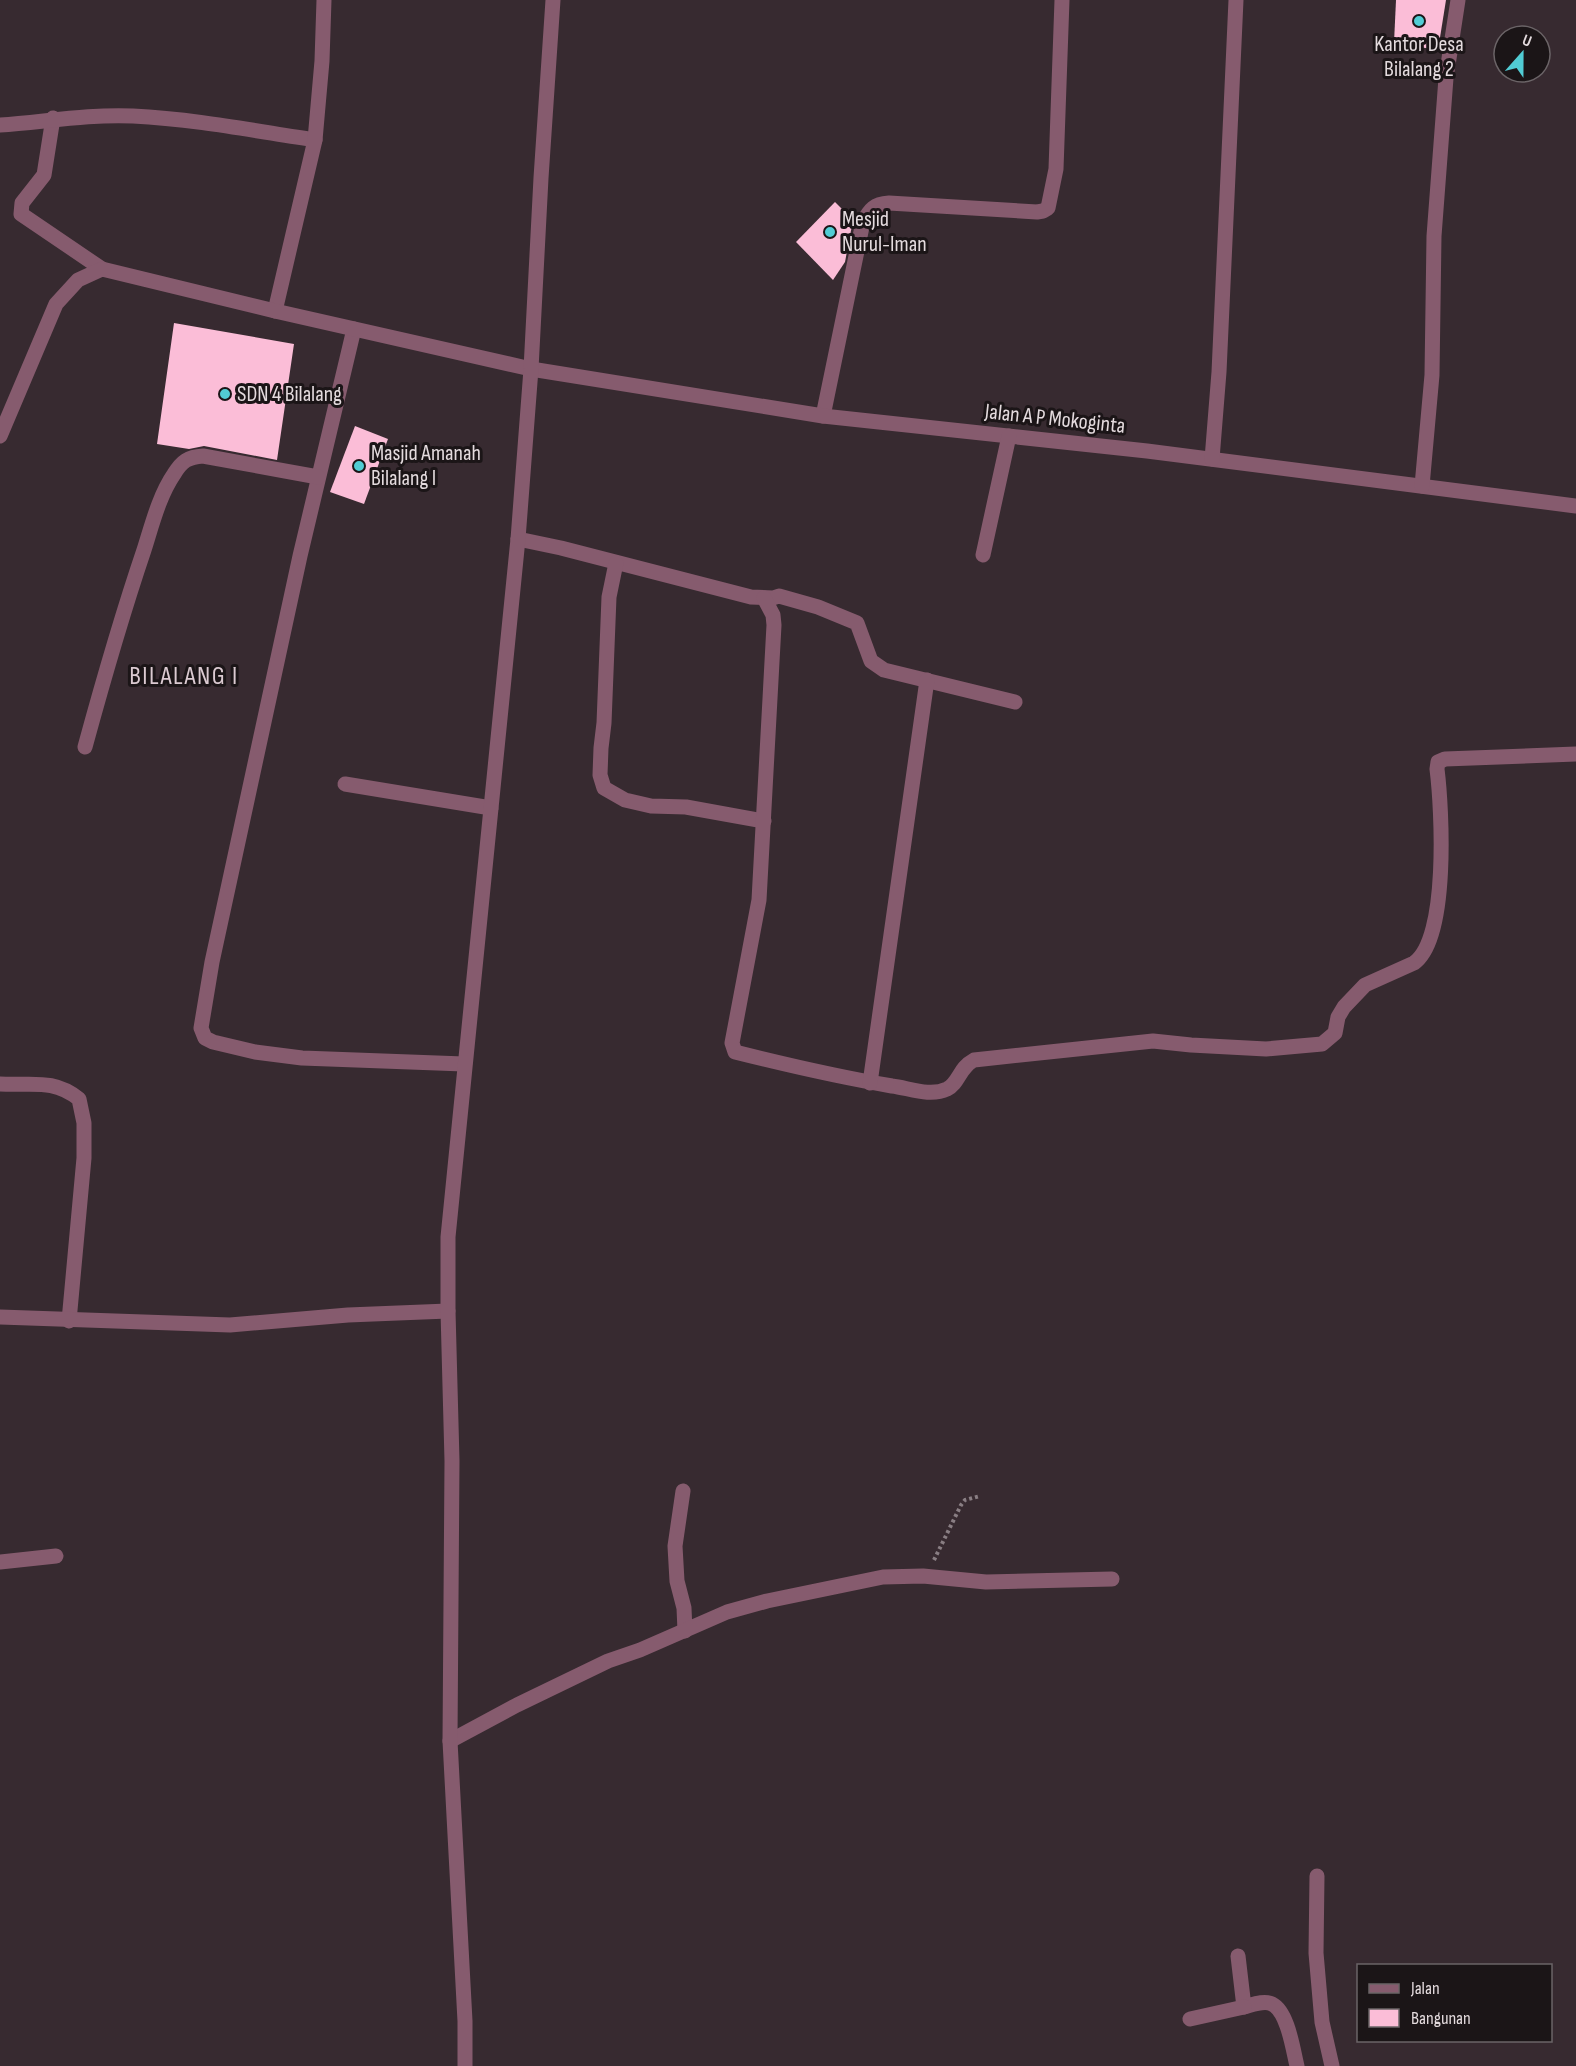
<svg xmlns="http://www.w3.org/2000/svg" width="1576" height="2066" font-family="'Sofia Sans Condensed',sans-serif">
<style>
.building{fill:#fbbdd7}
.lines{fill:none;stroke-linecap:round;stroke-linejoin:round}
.path{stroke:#897e83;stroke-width:4;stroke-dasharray:3 3;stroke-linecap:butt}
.minor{stroke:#865b6e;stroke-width:15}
.poi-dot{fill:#51ccd4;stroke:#1b1517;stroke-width:2}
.labels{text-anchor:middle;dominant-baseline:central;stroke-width:6;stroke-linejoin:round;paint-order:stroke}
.poi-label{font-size:22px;fill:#e4dbde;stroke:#1b1517;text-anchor:start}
.street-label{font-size:22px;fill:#e4dbde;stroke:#1b1517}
.quarter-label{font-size:26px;letter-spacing:1.5px;fill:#dbcad1;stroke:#1b1517}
</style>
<rect width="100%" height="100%" fill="#372a30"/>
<g class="building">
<path d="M1396,0H1446L1438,50L1394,43Z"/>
<path d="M835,202L853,220L845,262L833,280L796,242Z"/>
<path d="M174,323L294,344L277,460L204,446L189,449L157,444Z"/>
<path d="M355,426L388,439L364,504L330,492Z"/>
</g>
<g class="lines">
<path class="path" d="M934,1560L961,1505L965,1500L980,1496"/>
<g class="minor">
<path d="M53,118L44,175L22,203L21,214L102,269"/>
<path d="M0,125C44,122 88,114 133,116C194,119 255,131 315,140"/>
<path d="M275,311L315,140L322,61L324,0"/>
<path d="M354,329L300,556L212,962L201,1028L205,1038L213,1042L255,1052L302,1058L464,1064"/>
<path d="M823,416L863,222C870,209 874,204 889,203L1037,212L1043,211L1048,208L1056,169L1062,0"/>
<path d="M0,436L56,304L78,280L102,269L275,311L531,369L823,416L1147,451L1576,506"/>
<path d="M1212,459L1219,372L1236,0"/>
<path d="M1422,486L1432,375L1434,236L1446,78L1458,0"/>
<path d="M518,539L561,548L751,597L773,598L779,596L818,607L857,623L871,661L884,670L1015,702"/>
<path d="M983,555L1009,436"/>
<path d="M616,563L609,597L604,723L601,748L600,775L604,788L625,800L651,806L686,807L764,821"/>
<path d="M764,598L773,615L774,625L759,900L732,1043L735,1052C787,1065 839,1077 892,1086C909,1088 930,1097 947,1089C959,1083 959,1068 974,1060L1153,1041L1191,1045L1266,1049L1322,1044L1335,1033L1338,1017L1344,1007L1365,985L1414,963C1449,939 1442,809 1437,769L1438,762L1445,759L1576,754"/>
<path d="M85,747C103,681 122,615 144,550C152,525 159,496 174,474C182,461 188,457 203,456L318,477"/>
<path d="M345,784L491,808"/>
<path d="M870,1083L927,680"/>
<path d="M0,1084C31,1086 53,1078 79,1099L84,1123V1158L69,1321"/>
<path d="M0,1317L230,1325L348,1315L448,1311"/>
<path d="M683,1491L675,1546L677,1581L684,1608L685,1631"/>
<path d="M0,1562L56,1556"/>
<path d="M450,1741L517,1705L608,1661L640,1650L727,1612L767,1601L883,1577L923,1576L986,1582L1112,1579"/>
<path d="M1317,1876L1316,1953L1322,2022L1332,2066"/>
<path d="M1238,1956L1244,2007C1252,2005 1264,2000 1272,2004C1288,2012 1293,2050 1297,2066"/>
<path d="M1190,2019L1244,2007"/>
<path d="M465,2066V2021L450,1741L452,1461L448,1311V1237L518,539L531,369L541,178L553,0"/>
</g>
</g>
<g class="poi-dot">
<circle cx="1419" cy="21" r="6"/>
<circle cx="830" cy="232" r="6"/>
<circle cx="225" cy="394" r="6"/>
<circle cx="359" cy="466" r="6"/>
</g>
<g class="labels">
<g class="poi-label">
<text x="1419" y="44" text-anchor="middle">Kantor Desa<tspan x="1419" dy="25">Bilalang 2</tspan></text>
<text x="842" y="219">Mesjid<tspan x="842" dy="25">Nurul-Iman</tspan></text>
<text x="237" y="394">SDN 4 Bilalang</text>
<text x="371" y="453">Masjid Amanah<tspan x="371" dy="25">Bilalang I</tspan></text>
</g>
<g class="street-label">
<text transform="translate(1055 419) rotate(6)">Jalan A P Mokoginta</text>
</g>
<g class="quarter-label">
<text x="184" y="676">BILALANG I</text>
</g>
</g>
<rect x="1357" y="1964" width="195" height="78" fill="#1b1517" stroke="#6b6467" stroke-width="1.5"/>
<rect x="1369" y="1984" width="30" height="9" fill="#865b6e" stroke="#6b6467" stroke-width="1.5"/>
<text x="1411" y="1994" font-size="18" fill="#e4dbde">Jalan</text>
<rect x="1369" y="2009" width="30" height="18" fill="#fbbdd7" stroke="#6b6467" stroke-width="1.5"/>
<text x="1411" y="2024" font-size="18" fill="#e4dbde">Bangunan</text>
<g transform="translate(1522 54) rotate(21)"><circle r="28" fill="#1b1517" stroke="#6b6467" stroke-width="1.5"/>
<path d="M0-4.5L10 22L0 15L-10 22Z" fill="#51ccd4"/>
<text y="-9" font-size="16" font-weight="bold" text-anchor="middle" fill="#e4dbde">U</text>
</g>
</svg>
